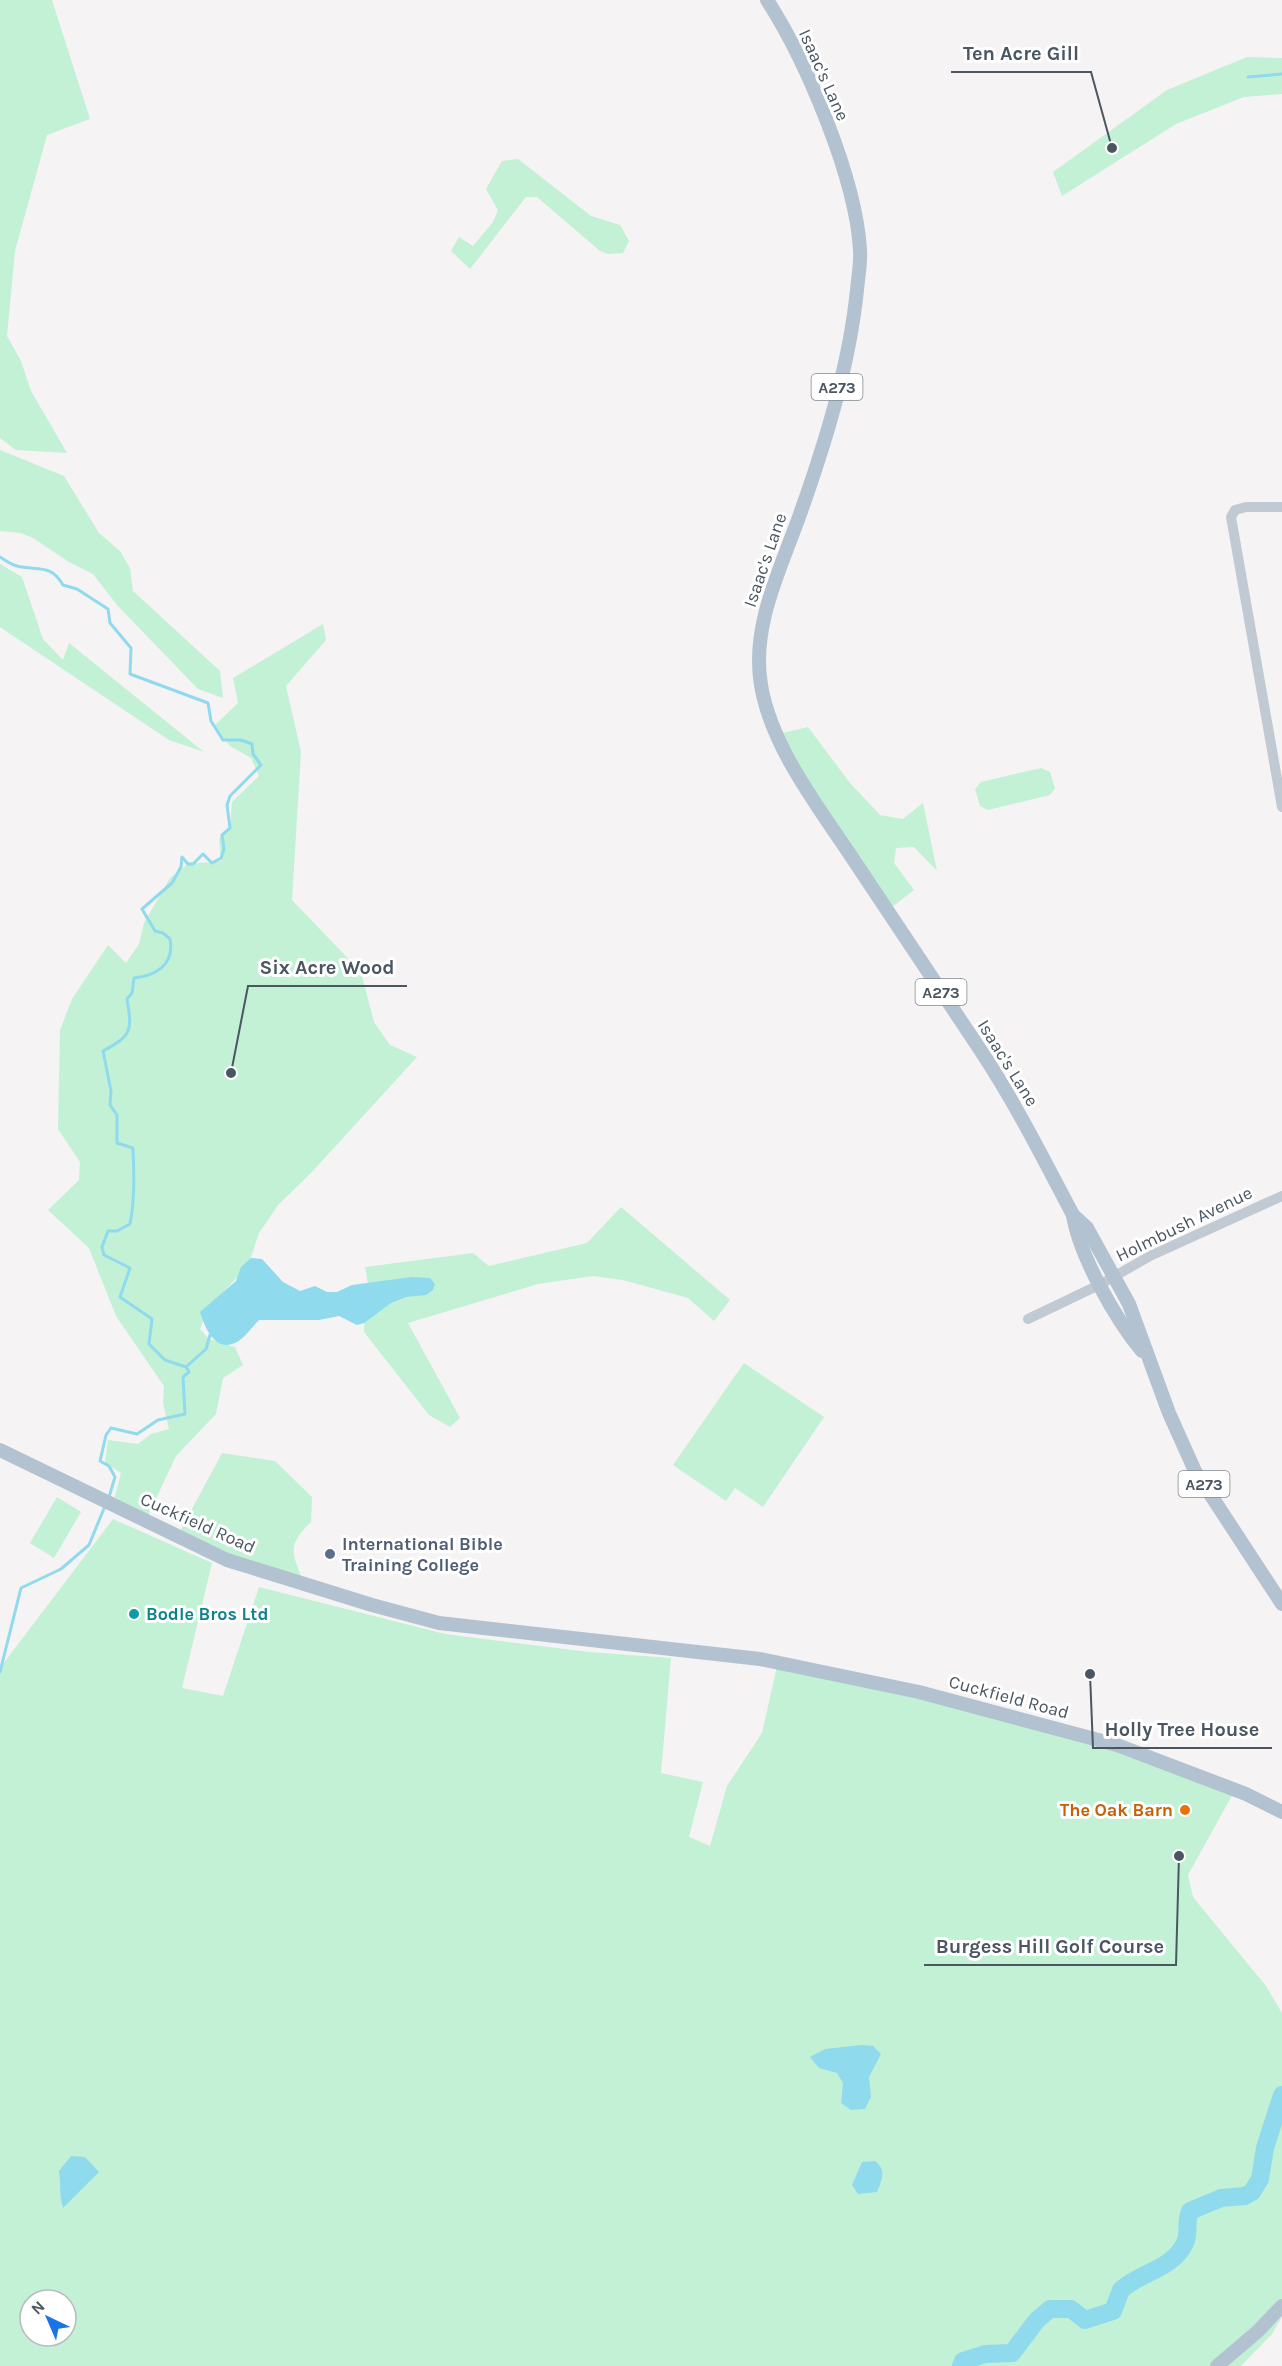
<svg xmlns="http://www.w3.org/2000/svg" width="1282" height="2366" font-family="Karla,sans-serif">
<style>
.green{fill:#c3f1d5;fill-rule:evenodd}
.water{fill:#90daee}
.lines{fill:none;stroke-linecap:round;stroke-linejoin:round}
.stream{stroke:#90daee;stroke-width:3}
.river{stroke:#90daee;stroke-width:18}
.minor{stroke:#c1cad2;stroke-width:10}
.major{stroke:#b3c2d1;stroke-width:14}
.service-dot{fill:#5c6f8a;stroke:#fff;stroke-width:2}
.culture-dot{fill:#0f9aa8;stroke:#fff;stroke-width:2}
.food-dot{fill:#e8710a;stroke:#fff;stroke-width:2}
.labels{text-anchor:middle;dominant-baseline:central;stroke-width:6;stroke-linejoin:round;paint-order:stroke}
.shield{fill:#fff;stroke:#808990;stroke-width:1.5}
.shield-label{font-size:16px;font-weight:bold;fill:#4a5661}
.street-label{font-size:18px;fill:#4a5661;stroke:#fff}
.service-label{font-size:18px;font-weight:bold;fill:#4e5e75;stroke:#fff;text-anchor:start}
.culture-label{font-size:18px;font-weight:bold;fill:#0d838f;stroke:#fff;text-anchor:start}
.food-label{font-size:18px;font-weight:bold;fill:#c56008;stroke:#fff;text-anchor:end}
.leader{fill:none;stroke:#4a5661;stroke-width:2}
.callout-dot{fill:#4a5661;stroke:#fff;stroke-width:2}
.callout-label{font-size:20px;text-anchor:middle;font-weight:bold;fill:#4a5661;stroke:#fff;stroke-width:6;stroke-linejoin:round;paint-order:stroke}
</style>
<rect width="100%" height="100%" fill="#f5f3f3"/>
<g class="green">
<path d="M0,0H52L90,119L47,135L15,251L7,336L21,361L31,391L67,453L16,450L0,438Z"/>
<path d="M1247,57L1282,58V94L1244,97L1176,124L1062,196L1053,172L1167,90Z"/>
<path d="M518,159L591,216L620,225L629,241L623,253L608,254L600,251L537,197H526L470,269L451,251L459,237L473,246L493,222L498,210L486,189L502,161Z"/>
<path d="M0,450L64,476L99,533L120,551L130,568L133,591L220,671L223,698L198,689L117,605L93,574L69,562L33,538L21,533L0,531Z"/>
<path d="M0,564L22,577L43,639L63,660L69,643L204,752L169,740L0,627Z"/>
<path d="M323,624L326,640L286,686L301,752L292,900L361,972L374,1022L390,1045L417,1057L311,1173L278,1205L259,1233L248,1266L208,1308L200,1329L209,1339L235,1347L243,1365L223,1378L216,1414L176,1456L145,1522L113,1504L121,1473L105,1463L108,1440L138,1444L151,1434L169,1429L163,1403L164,1386L116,1316L89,1248L48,1210L79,1180L80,1162L58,1129L60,1030L72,999L108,945L126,963L139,944L144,923L170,878L188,864L221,861L219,838L230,828L232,802L259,776L251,758L230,746L214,726L238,703L233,678Z"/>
<path d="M808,727L850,783L880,815L903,819L923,803L937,871L914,847L896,848L894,863L914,890L887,911L778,734Z"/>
<path d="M1041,768L1050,772L1055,788L1050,795L988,810L980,806L975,789L981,782Z"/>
<path d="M621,1207L730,1300L714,1321L688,1298L623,1280L593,1276L538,1284L408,1323L460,1418L450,1427L429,1415L364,1332C364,1305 372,1295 365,1267L473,1253L489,1266L587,1243Z"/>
<path d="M744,1363L824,1417L763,1507L735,1488L726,1501L673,1465Z"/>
<path d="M222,1453L275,1461L312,1497L311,1522C285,1547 293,1553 304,1584L177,1537Z"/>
<path d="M57,1497L81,1512L54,1558L30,1543Z"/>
<path d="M113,1519L212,1563L182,1688L223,1696L259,1587L445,1634L589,1652L671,1658L661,1773L703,1782L689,1837L710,1846L727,1786L762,1733L778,1662L991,1709L1235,1790L1188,1875L1193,1897L1266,1986L1282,2013V2300L1213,2366H0V1668ZM30,2300H66V2336H30Z"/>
<path d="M1282,2317L1272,2334L1241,2366H1228Z"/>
</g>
<g class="water">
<path d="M251,1258L262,1259L283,1282L300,1291L315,1286L327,1292H337L352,1285L412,1277L430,1278L435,1284L433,1290L426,1295L406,1297L391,1303L364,1323L357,1325L339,1316L319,1320H259C252,1327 244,1339 235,1343C214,1352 205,1327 200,1312L236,1281L241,1267Z"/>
<path d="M861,2045L873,2046L881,2054L869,2077L871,2097L865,2109L851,2110L841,2103L843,2083L837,2073L819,2068L810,2057L825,2049Z"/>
<path d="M71,2156L85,2157L99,2172L63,2208C59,2195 61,2184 59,2171Z"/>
<path d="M875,2161C887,2170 882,2180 877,2192L858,2194L852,2185L862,2162Z"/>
</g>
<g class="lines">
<g class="stream">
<path d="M1248,77L1282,74"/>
<path d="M0,557C5,560 11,565 17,566C36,571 51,563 63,585L77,589L108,609L110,623L131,648L130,674L208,703L211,721L223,740H241L252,744L253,754L261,765L230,796L227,805L230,828L222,835L224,849L221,858L212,863L203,854L193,864H188L182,857L181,867L172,883L142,909L155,931L163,933L170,939C175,965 155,976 134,978L132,993L127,999C132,1030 133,1035 103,1051L111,1091L110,1105L117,1115V1143L133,1148C134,1173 135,1199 130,1224L117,1231H108L102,1247L104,1255L130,1268L120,1297L152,1319L149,1344L165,1360L186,1367L189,1372L183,1377L185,1414L158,1420L137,1434L111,1428L106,1435L100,1461L109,1466L115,1477L109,1497"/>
<path d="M186,1367L206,1349L210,1335"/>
<path d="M0,1672L21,1588L61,1569L89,1545L105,1506"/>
</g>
<path class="river" d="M961,2366L963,2361L985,2354L1012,2353L1037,2320L1050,2309H1071L1085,2320L1113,2311L1121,2290C1140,2272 1172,2270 1185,2243C1190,2232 1185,2223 1190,2211L1221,2198L1245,2196L1252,2192L1260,2179L1265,2148L1282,2095"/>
<g class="minor">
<path d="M1282,507H1246L1235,510L1231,517L1282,807"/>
<path d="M1028,1319L1101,1284L1150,1256L1282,1196"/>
</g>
<g class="major">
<path d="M767,0C806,60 856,178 860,250C861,263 858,277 857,290C849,367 825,444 799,517C780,570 751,627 761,685C771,746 817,805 851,856C894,921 938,986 981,1051C1016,1104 1044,1160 1073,1215L1087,1228L1129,1304L1169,1413L1195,1471L1282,1604"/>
<path d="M1073,1215C1079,1255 1116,1320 1142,1351"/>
<path d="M0,1450L227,1560L372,1605L439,1623L760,1659L919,1692L1117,1745L1246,1794L1282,1812"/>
<path d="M1217,2366L1257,2332L1282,2306"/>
</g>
</g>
<circle class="service-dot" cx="330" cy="1554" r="6"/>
<circle class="culture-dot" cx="134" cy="1614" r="6"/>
<circle class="food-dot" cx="1185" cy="1810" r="6"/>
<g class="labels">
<g class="shield">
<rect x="811.5" y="374" width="51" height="26" rx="4.5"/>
<rect x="915.5" y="979" width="51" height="26" rx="4.5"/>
<rect x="1178.5" y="1471" width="51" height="26" rx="4.5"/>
</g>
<g class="shield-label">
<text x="837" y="387">A273</text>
<text x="941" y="992">A273</text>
<text x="1204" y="1484">A273</text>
</g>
<g class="street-label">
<text transform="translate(824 75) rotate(66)">Isaac's Lane</text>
<text transform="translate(765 560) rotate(-71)">Isaac's Lane</text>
<text transform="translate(1008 1063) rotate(58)">Isaac's Lane</text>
<text transform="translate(1184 1224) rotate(-26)">Holmbush Avenue</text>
<text transform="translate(198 1523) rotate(24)">Cuckfield Road</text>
<text transform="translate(1009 1697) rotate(15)">Cuckfield Road</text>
</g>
<g class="service-label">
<text x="342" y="1544">International Bible<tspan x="342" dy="21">Training College</tspan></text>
</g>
<g class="culture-label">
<text x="146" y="1614">Bodle Bros Ltd</text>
</g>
<g class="food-label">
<text x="1173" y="1810">The Oak Barn</text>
</g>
</g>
<path class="leader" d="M1112 148L1091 72H951M231 1073L248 986H407M1090 1674L1093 1748H1272M1179 1856L1176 1965H924"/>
<g class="callout-dot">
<circle cx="1112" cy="148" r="6"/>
<circle cx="231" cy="1073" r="6"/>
<circle cx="1090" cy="1674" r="6"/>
<circle cx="1179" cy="1856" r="6"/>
</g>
<g class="callout-label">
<text x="1021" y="60">Ten Acre Gill</text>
<text x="327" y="974">Six Acre Wood</text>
<text x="1182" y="1736">Holly Tree House</text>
<text x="1050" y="1953">Burgess Hill Golf Course</text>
</g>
<g transform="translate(48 2318) rotate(316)"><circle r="28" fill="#ffffff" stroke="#b7bbc0" stroke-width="1.5"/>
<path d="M0-4.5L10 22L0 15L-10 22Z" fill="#1a73e8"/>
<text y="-9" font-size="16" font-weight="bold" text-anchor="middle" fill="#4a5661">N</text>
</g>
</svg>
